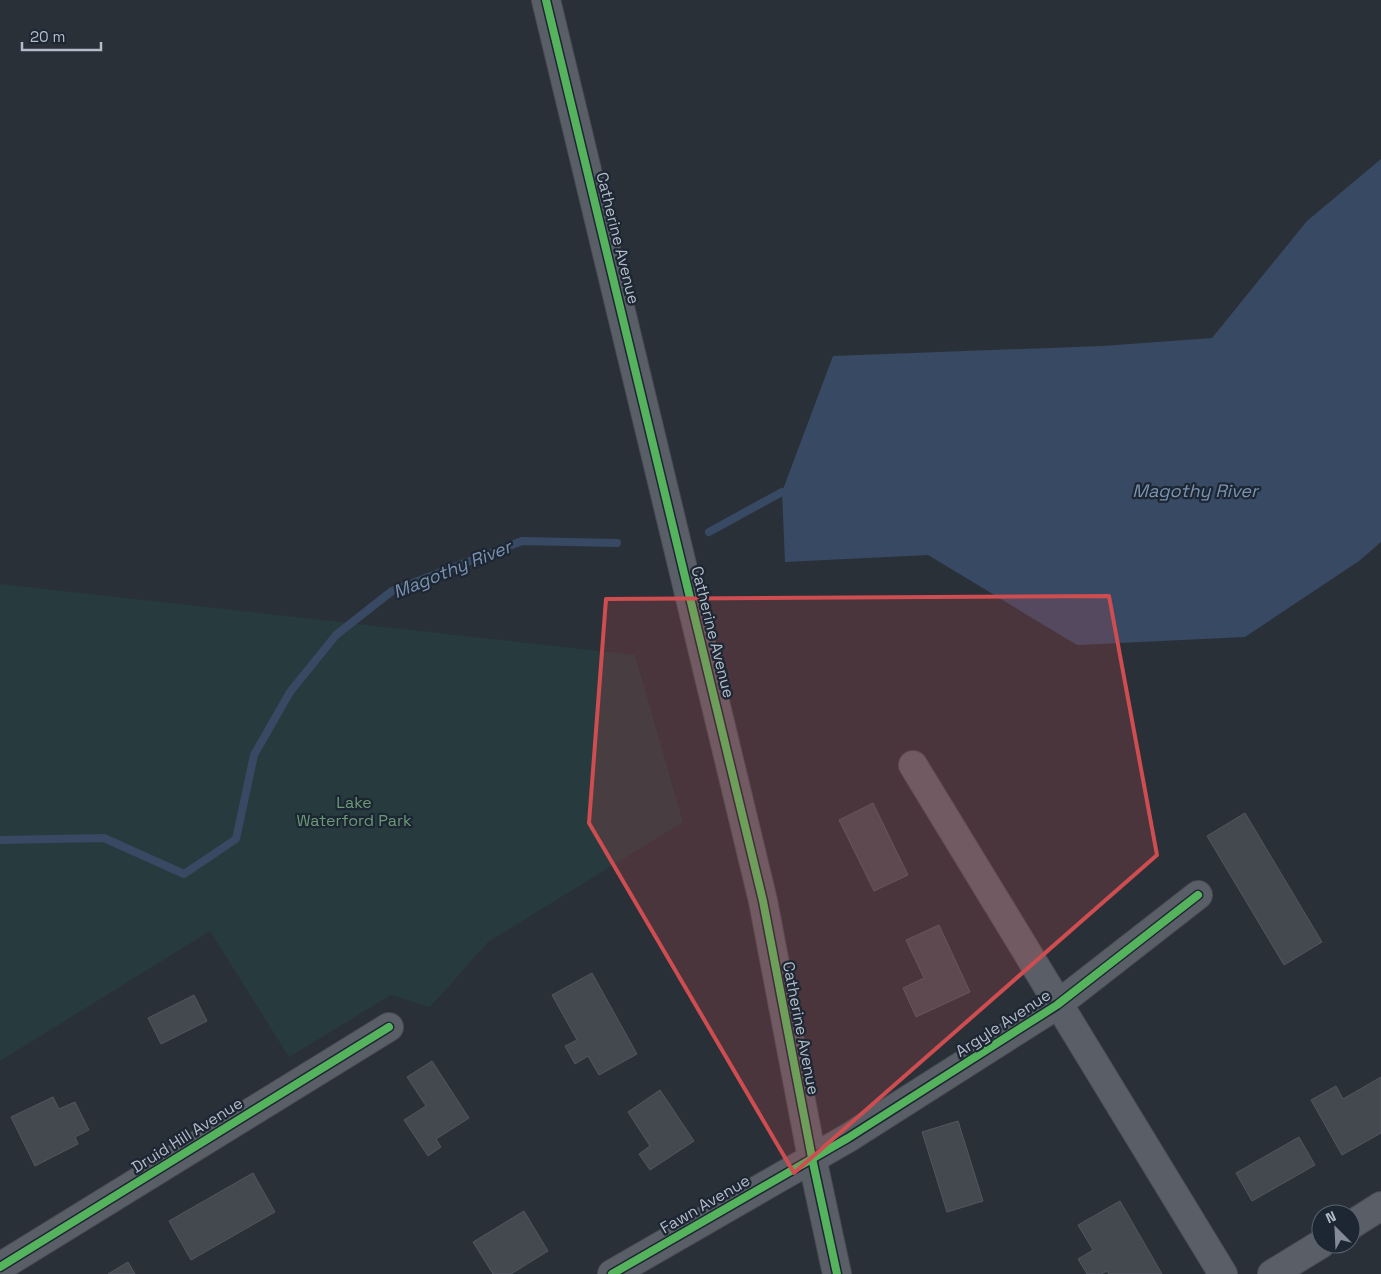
<svg xmlns="http://www.w3.org/2000/svg" width="1381" height="1274" font-family="'Space Grotesk',sans-serif">
<style>
.green{fill:#273a3e}
.water{fill:#384963}
.lines{fill:none;stroke-linecap:round;stroke-linejoin:round}
.stream{stroke:#384963;stroke-width:8}
.building{fill:#444950;stroke:#52575f}
.minor-casing{stroke:#484c53;stroke-width:30}
.minor{stroke:#5a5e66;stroke-width:28}
.cycleway-casing{stroke:#1d2633;stroke-width:11}
.cycleway{stroke:#56b35d;stroke-width:8}
.marked{fill:#ce4d50;fill-opacity:0.2;stroke:#ce4d50;stroke-width:4;stroke-linejoin:round}
.labels{text-anchor:middle;dominant-baseline:central;stroke-width:4.5;stroke-linejoin:round;paint-order:stroke}
.street-label{font-size:16px;fill:#b4bcc9;stroke:#1d2633}
.park-label{font-size:16px;fill:#6b9a76;stroke:#1d2633}
.water-label{font-size:18px;font-style:italic;fill:#7c92b1;stroke:#1d2633}
</style>
<rect width="100%" height="100%" fill="#2a3038"/>
<path class="green" d="M0,584L635,655L683,822L488,942L430,1007L391,995L289,1057L210,931L0,1061Z"/>
<path class="water" d="M1381,159V542L1359,561L1245,637L1077,645L928,555L785,562L782,492L833,356L1102,346L1212,338L1307,221Z"/>
<g class="lines">
<g class="stream">
<path d="M709,532L782,492"/>
<path d="M0,840L104,838L184,874L236,839L254,755L290,692L336,635L392,591L522,541L617,543"/>
</g>
</g>
<g class="building">
<path d="M873,803L908,875L874,891L839,820Z"/>
<path d="M1245,813L1322,942L1284,965L1207,836Z"/>
<path d="M939,925L970,992L916,1017L903,988L924,978L906,940Z"/>
<path d="M592,973L637,1054L599,1075L588,1056L575,1064L565,1046L577,1040L552,995Z"/>
<path d="M194,995L207,1021L161,1044L148,1018Z"/>
<path d="M432,1061L469,1118L436,1139L441,1147L428,1156L404,1120L426,1106L407,1077Z"/>
<path d="M1381,1077V1133L1342,1155L1311,1100L1336,1086L1343,1099Z"/>
<path d="M660,1090L694,1141L650,1170L639,1154L650,1146L628,1112Z"/>
<path d="M53,1097L59,1109L75,1102L89,1130L75,1137L78,1144L35,1166L11,1117Z"/>
<path d="M958,1121L983,1201L947,1212L922,1132Z"/>
<path d="M1299,1137L1315,1165L1252,1201L1236,1173Z"/>
<path d="M253,1173L275,1212L191,1260L169,1221Z"/>
<path d="M1120,1201L1162,1274H1109L1107,1271L1101,1274H1087L1078,1259L1093,1250L1078,1225Z"/>
<path d="M524,1211L548,1251L511,1274H493L473,1242Z"/>
<path d="M128,1262L135,1274H108Z"/>
</g>
<g class="lines">
<defs>
<g id="minor">
<path d="M546,0L763,901L812,1158L837,1274"/>
<path d="M913,765L1223,1274"/>
<path d="M1351,1225L1381,1206"/>
<path d="M0,1267L389,1027"/>
<path d="M612,1274L848,1138L1057,1005L1198,895"/>
<path d="M1272,1274L1321,1244"/>
</g>
</defs>
<use href="#minor" class="minor-casing"/>
<use href="#minor" class="minor"/>
<defs>
<g id="cycleway">
<path d="M546,0L763,901L812,1158L837,1274"/>
<path d="M0,1267L389,1027"/>
<path d="M612,1274L848,1138L1057,1005L1198,895"/>
</g>
</defs>
<use href="#cycleway" class="cycleway-casing"/>
<use href="#cycleway" class="cycleway"/>
</g>
<path class="marked" d="M1109,596L1157,855L794,1173L589,823L606,599Z"/>
<g class="labels">
<g class="street-label">
<text transform="translate(618 238) rotate(76)">Catherine Avenue</text>
<text transform="translate(713 632) rotate(76)">Catherine Avenue</text>
<text transform="translate(1003 1023) rotate(-33)">Argyle Avenue</text>
<text transform="translate(801 1028) rotate(79)">Catherine Avenue</text>
<text transform="translate(187 1135) rotate(-32)">Druid Hill Avenue</text>
<text transform="translate(705 1204) rotate(-30)">Fawn Avenue</text>
</g>
<g class="park-label">
<text x="354" y="802">Lake<tspan x="354" dy="18">Waterford Park</tspan></text>
</g>
<g class="water-label">
<text x="1195" y="490">Magothy River</text>
<text transform="translate(452 569) rotate(-22)">Magothy River</text>
</g>
</g>
<g transform="translate(1336 1229) rotate(336)"><circle r="24" fill="#1d2633" stroke="#59626f"/>
<path d="M0-4L9 19L0 12L-9 19Z" fill="#848b96"/>
<text y="-8" font-size="14" font-weight="bold" text-anchor="middle" fill="#b4bcc9">N</text>
</g>
<path d="M22 42v8h79v-8" fill="none" stroke="#b4bcc9" stroke-width="2.5"/>
<text x="30" y="42" font-size="15" fill="#b4bcc9" stroke="#1d2633" stroke-width="4" paint-order="stroke">20 m</text>
</svg>
